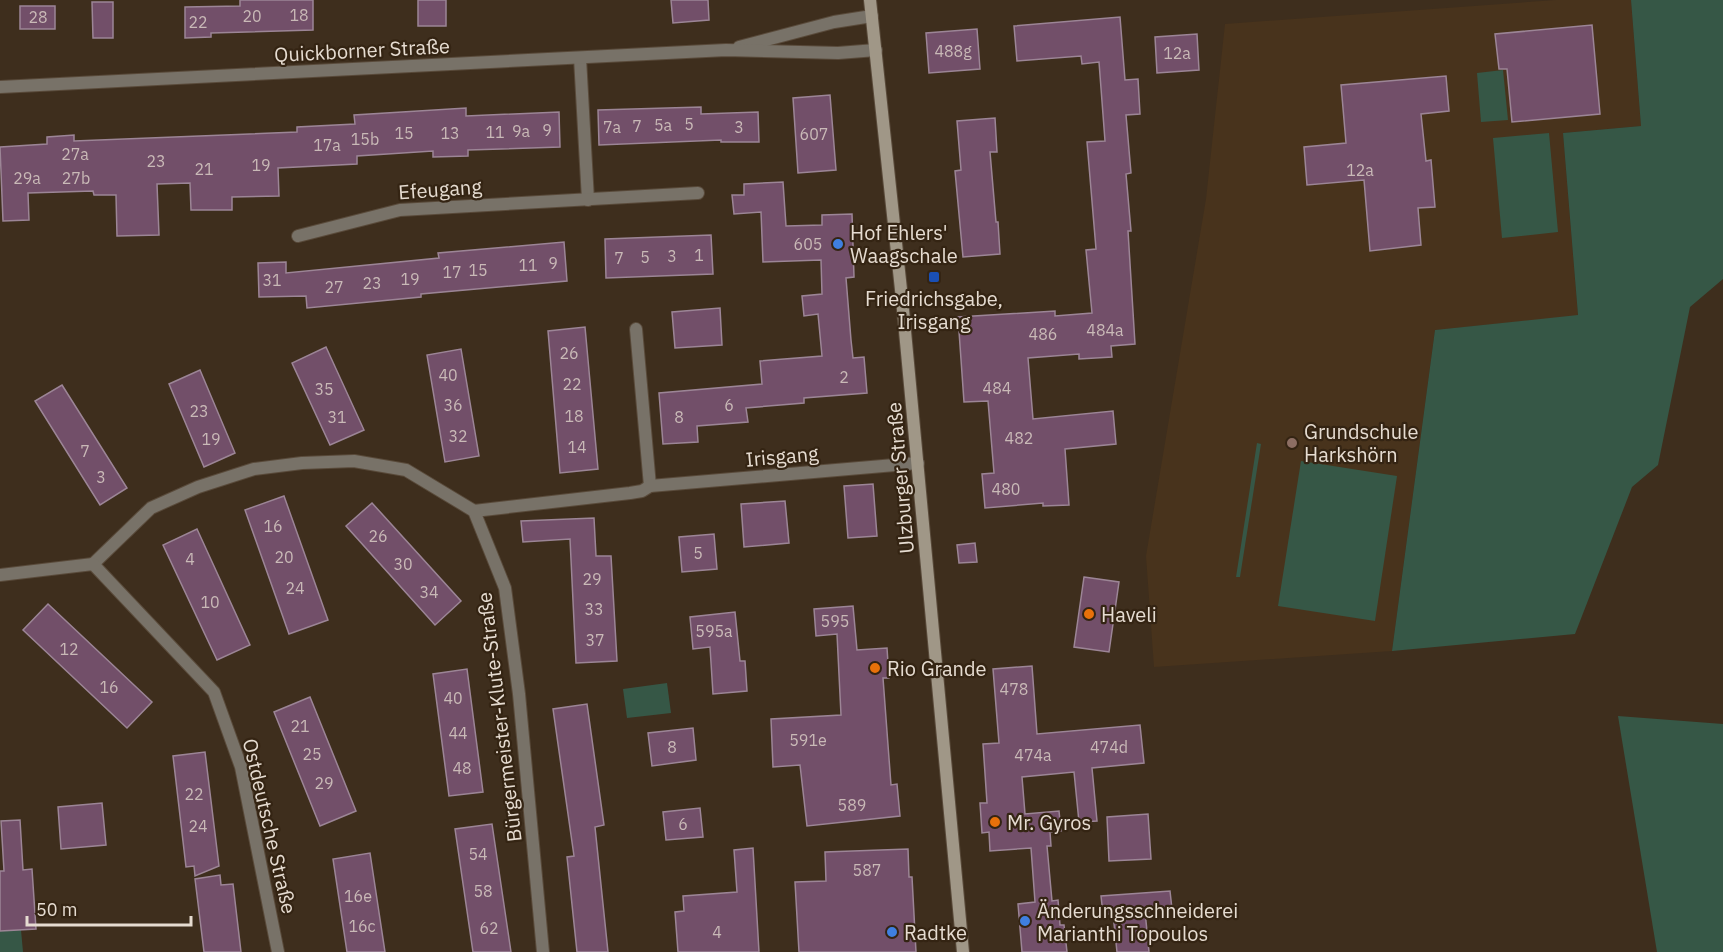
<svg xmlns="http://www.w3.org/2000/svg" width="1723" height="952" font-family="'IBM Plex Sans',sans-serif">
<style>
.built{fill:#48331c}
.green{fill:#365746}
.building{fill:#724f69;stroke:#9c8596;stroke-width:1.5}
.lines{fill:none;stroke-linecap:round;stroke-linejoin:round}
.minor-casing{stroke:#594a3a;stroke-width:14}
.tertiary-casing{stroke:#594a3a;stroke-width:14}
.secondary-casing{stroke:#594a3a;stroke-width:14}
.minor{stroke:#787268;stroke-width:12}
.tertiary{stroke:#787268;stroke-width:12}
.secondary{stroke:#a09787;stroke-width:12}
.shop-dot{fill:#3f7fe0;stroke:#342413;stroke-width:2}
.transit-dot{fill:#1a4fb4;stroke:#342413;stroke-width:2}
.education-dot{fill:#8d6e63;stroke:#342413;stroke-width:2}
.food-dot{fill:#e8710a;stroke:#342413;stroke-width:2}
.labels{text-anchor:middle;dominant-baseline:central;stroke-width:4.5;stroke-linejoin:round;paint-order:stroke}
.number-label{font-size:16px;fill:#c9b9b7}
.street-label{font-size:20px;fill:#e6dcd1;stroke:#342413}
.poi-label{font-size:20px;fill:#e6dcd1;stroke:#342413;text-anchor:start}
</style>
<rect width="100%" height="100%" fill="#3e2e1d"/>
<path class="built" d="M1556,0H1631L1641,126L1563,133L1578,316L1435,330L1392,651L1154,667L1146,556L1206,199L1225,24Z"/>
<g class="green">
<path d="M1631,0H1723V279L1690,307L1658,465L1632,487L1575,634L1392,651L1435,330L1578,315L1563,133L1641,126Z"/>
<path d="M1503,70L1508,120L1481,122L1477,73Z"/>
<path d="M1549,133L1558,232L1502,238L1493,138Z"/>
<path d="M1257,443L1261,444L1240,577H1236Z"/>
<path d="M1301,461L1397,476L1375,621L1278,606Z"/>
<path d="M667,683L671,713L627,718L623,689Z"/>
<path d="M1618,716L1723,724V952H1657Z"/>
<path d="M21,930L23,952H0V931Z"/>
</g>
<g class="building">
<path d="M240,0H313V30L211,33V37L185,38V7L240,6Z"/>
<rect x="418" y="0" width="28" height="26"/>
<path d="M671,0H708L709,20L673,23Z"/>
<path d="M92,2H113V38H93Z"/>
<rect x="20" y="6" width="35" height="23"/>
<path d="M1120,17L1125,80L1138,79L1140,114L1126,115L1131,173L1126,174L1131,231H1128L1135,344L1111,346L1112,357L1079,359V354L1028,358L1033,419L1113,411L1116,444L1065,449L1069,505L1043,506V503L985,508L982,474L994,473L988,401L964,402L958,317L1055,311V316L1092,313L1086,250L1096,249L1087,142L1105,141L1099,62L1082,64L1081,56L1017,61L1014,26Z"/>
<path d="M1592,25L1600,114L1512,122L1507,69H1499L1495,34Z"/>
<path d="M977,29L980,69L929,73L926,33Z"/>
<path d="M1197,34L1199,70L1157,73L1155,37Z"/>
<path d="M1446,76L1449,111L1421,114L1426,161L1431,160L1435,207L1418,208L1421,245L1370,251L1364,180L1307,185L1304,147L1346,143L1341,85Z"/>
<path d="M830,95L836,170L798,173L793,98Z"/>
<path d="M701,107V114L758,112L759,142H721V140L599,145L598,110Z"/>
<path d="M466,108V116L559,112L560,147L468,150V156L433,157V151L357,156V164L278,168L279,196L232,197V210H191L190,183L157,184L159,235L117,236L116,195H94L93,191L28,193L29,220L3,221L0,147L47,144V137L74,135V141L297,132V127L355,124L354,115Z"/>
<path d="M995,118L997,152H990L996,222H998L1000,254L963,257L955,171L961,170L957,121Z"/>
<path d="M783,182L786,226L822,225V215L852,214L854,277L846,278L851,340L853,358L864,357L867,393L804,398V403L746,408L748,422L697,426L698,442L663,444L659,393L762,384L760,361L822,356L818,314L804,316L802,296L822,294L821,260L763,262L761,212L734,214L732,195H744V184Z"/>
<path d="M711,235L713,274L606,278L605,239Z"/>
<path d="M564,242L567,281L421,294V297L307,308L306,296L259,297L258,263L286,262V273L439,258L438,253Z"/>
<path d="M720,308L722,345L675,348L672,312Z"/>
<path d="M585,327L598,469L560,473L548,331Z"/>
<path d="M326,347L364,430L330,445L292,363Z"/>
<path d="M461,349L479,456L445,462L427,355Z"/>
<path d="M200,370L235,453L204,467L169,384Z"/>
<path d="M62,385L127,488L100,505L35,401Z"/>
<path d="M873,484L877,536L848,538L844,486Z"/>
<path d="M284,496L328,620L289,634L245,510Z"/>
<path d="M785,501L789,543L744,547L741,504Z"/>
<path d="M372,503L461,601L435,625L346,526Z"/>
<path d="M594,518L596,556H611L617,661L576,663L570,539L523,542L521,521Z"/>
<path d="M197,529L250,645L217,660L163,545Z"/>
<path d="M714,534L717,569L682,572L679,537Z"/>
<path d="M975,543L977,562L959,563L957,545Z"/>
<path d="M1084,577L1119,582L1109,652L1074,647Z"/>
<path d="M48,604L152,702L127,728L23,630Z"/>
<path d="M853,606L857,650L887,648L889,678H883L891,785L897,784L900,816L807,826L800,765L773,767L771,719L841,715L837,634L816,636L814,609Z"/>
<path d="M735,612L740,661H745L747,691L713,694L710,647L693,649L690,617Z"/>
<path d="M1032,666L1037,734L1140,725L1144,763L1092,768L1097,821L1079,822L1074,772L1022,777L1025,814L1059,811L1061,831L1050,832L1051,846H1047L1052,901L1058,900L1060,925H1064L1067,952H1022L1018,904L1035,902L1031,848L990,851L989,832L982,833L980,803H987L983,744L999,743L993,669Z"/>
<path d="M467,669L483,792L449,796L433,674Z"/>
<path d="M310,697L356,811L320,826L274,712Z"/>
<path d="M587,704L604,825L595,827L608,952H577L567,857L574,856L553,709Z"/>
<path d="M693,728L696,760L652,766L648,733Z"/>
<path d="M205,752L219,866L195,876L194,866L186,867L173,756Z"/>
<path d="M102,803L106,845L61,849L58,807Z"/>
<path d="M700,808L703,837L666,840L663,812Z"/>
<path d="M1148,814L1151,859L1109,861L1107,817Z"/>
<path d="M20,820L23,870L32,869L36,929L0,931V871H4L1,821Z"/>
<path d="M492,824L511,952H473L455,829Z"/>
<path d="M753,848L759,952H678L675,912L684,911L683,896L737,892L734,850Z"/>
<path d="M908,849L909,877H912L916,952H799L795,882L826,881L825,852Z"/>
<path d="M370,853L385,952H347L333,859Z"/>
<path d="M220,875L221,885L233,884L241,952H204L195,879Z"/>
<path d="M1170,891L1172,909L1145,911L1149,952H1117L1113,914H1103L1101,896Z"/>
</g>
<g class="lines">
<defs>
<g id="minor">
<path d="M580,58L588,200"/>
<path d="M298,236L400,210L698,193"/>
<path d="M636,329L650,486"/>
<path d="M474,511L630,493L642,491L650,486L918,463"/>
<path d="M93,564L151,508L198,487L254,469L302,463L354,461L406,470L474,511L505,588L519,694L543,952"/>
<path d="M0,575L93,564L214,692L241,767L278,952"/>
</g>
<g id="tertiary">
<path d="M739,47L834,22L872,16"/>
<path d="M0,87L726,50L838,53L876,50"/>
</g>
<path id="secondary" d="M870,0L902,299L963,952"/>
</defs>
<use href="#minor" class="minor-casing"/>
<use href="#tertiary" class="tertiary-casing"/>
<use href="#secondary" class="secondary-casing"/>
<use href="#minor" class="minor"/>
<use href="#tertiary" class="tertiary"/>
<use href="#secondary" class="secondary"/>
</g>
<g class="shop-dot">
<circle cx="838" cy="244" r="6"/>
<circle cx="1025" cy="921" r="6"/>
<circle cx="892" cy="932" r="6"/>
</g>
<rect class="transit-dot" x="928" y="271" width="12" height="12" rx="3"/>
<circle class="education-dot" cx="1292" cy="443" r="6"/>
<g class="food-dot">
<circle cx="1089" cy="614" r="6"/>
<circle cx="875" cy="668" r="6"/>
<circle cx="995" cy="822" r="6"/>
</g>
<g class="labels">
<g class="number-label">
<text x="299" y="15">18</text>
<text x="252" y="16">20</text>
<text x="38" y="17">28</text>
<text x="198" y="22">22</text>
<text x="953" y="51">488g</text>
<text x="1177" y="53">12a</text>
<text x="689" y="124">5</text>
<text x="663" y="125">5a</text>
<text x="637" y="126">7</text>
<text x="612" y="127">7a</text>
<text x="739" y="127">3</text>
<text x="547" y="130">9</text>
<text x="521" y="131">9a</text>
<text x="495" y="132">11</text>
<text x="404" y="133">15</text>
<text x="450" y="133">13</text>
<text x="814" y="134">607</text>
<text x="365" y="139">15b</text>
<text x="327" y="145">17a</text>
<text x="75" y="154">27a</text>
<text x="156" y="161">23</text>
<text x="261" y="165">19</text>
<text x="204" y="169">21</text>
<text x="1360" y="170">12a</text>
<text x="27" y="178">29a</text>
<text x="76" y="178">27b</text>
<text x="808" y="244">605</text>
<text x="699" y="255">1</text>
<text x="672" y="256">3</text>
<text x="645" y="257">5</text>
<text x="619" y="258">7</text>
<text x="553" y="263">9</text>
<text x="528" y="265">11</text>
<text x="478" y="270">15</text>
<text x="452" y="272">17</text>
<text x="410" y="279">19</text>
<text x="272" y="280">31</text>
<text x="372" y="283">23</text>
<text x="334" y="287">27</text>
<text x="1105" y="330">484a</text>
<text x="1043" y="334">486</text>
<text x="569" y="353">26</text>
<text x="448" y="375">40</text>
<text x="844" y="377">2</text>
<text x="572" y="384">22</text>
<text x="997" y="388">484</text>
<text x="324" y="389">35</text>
<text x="453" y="405">36</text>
<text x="729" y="405">6</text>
<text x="199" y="411">23</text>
<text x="574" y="416">18</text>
<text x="337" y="417">31</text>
<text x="679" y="417">8</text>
<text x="458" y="436">32</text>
<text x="1019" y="438">482</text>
<text x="211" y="439">19</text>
<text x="577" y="447">14</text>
<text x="85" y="451">7</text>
<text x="101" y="477">3</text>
<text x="1006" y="489">480</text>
<text x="273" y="526">16</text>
<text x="378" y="536">26</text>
<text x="698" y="553">5</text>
<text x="284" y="557">20</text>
<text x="190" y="559">4</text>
<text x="403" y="564">30</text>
<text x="592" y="579">29</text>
<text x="295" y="588">24</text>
<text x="429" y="592">34</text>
<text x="210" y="602">10</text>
<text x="594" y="609">33</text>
<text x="835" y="621">595</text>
<text x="714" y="631">595a</text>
<text x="595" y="640">37</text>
<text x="69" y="649">12</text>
<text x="109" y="687">16</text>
<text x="1014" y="689">478</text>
<text x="453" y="698">40</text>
<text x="300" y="726">21</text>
<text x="458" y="733">44</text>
<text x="808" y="740">591e</text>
<text x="672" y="747">8</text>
<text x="1109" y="747">474d</text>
<text x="312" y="754">25</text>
<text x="1033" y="755">474a</text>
<text x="462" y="768">48</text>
<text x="324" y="783">29</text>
<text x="194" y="794">22</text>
<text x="852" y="805">589</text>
<text x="683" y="824">6</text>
<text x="198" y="826">24</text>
<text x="478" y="854">54</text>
<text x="867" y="870">587</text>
<text x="483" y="891">58</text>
<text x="358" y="896">16e</text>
<text x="362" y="926">16c</text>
<text x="489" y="928">62</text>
<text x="717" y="932">4</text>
</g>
<g class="street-label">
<text transform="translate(362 50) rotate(-3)">Quickborner Straße</text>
<text transform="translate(440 189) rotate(-4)">Efeugang</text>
<text transform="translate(782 456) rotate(-5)">Irisgang</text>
<text transform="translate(900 478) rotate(-95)">Ulzburger Straße</text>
<text transform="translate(499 717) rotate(-97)">Bürgermeister-Klute-Straße</text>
<text transform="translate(270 826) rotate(77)">Ostdeutsche Straße</text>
</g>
<g class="poi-label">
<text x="850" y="232">Hof Ehlers'<tspan x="850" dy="23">Waagschale</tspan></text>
<text x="934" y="298" text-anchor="middle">Friedrichsgabe,<tspan x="934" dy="23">Irisgang</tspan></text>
<text x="1304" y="431">Grundschule<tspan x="1304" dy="23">Harkshörn</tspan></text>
<text x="1101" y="614">Haveli</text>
<text x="887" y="668">Rio Grande</text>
<text x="1007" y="822">Mr. Gyros</text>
<text x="1037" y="910">Änderungsschneiderei<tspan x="1037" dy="23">Marianthi Topoulos</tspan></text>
<text x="904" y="932">Radtke</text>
</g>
</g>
<path d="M27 916v9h164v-9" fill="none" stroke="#e6dcd1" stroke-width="3"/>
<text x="36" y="916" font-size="18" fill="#e6dcd1" stroke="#342413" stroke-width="4.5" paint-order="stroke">50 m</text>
</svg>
